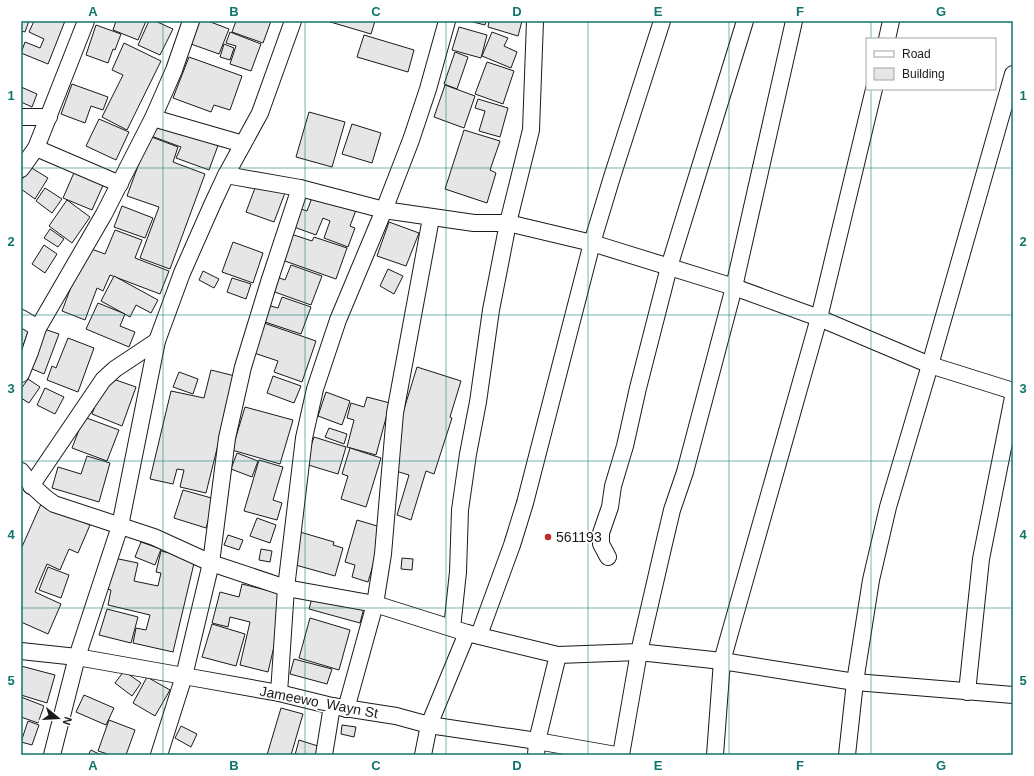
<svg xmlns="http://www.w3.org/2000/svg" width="1034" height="776" font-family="Helvetica,sans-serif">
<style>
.building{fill:#e6e6e6;stroke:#1a1a1a}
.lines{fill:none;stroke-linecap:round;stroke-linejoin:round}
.street-casing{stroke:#1a1a1a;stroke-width:18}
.street{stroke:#fff;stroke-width:16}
.grid{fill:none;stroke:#0f766e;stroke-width:1;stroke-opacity:0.55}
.poi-dot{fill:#c62828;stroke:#fff;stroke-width:1.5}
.labels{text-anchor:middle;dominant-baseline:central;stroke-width:3;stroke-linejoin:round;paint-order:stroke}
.poi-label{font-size:14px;fill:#1a1a1a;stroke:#fff;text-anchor:start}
.street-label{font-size:14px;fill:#1a1a1a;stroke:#fff}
.neatline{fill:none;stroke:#0f766e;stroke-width:1.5}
.grid-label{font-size:13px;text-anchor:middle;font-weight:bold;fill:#0f766e}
</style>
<rect width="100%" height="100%" fill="#fff"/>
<g class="building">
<path d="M21,21H29L25,32L21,31Z"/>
<path d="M34,21H65L48,64L21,53L25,42L40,48L44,39L29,32Z"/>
<path d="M116,21H146L138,40L113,30Z"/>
<path d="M149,21H155L173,29L160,55L138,45Z"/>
<path d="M199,21H208L229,29L219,54L191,44Z"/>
<path d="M236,21H271L263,43L232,32Z"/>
<path d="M327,21H375L371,34Z"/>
<path d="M469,21H486L485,25Z"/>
<path d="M489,21H522L518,36L488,27Z"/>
<path d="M96,25L121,34L115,50L113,49L108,63L86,55Z"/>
<path d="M459,27L487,35L481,58L452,50Z"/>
<path d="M230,32L261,44L251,71L230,64L236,46L226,43Z"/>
<path d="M492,32L508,38L504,46L517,52L511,68L482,56Z"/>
<path d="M364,35L414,50L408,72L357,57Z"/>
<path d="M124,43L161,61L127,130L102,117L123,75L112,70Z"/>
<path d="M224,44L234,48L230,60L220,57Z"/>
<path d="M455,52L468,57L457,89L444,84Z"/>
<path d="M189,57L242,76L230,110L214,105L211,112L173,98Z"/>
<path d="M487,62L514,71L503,104L475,94Z"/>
<path d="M72,84L108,97L103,110L91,106L85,123L61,114Z"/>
<path d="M445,85L475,96L464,128L434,117Z"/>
<path d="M21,87L37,94L32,107L21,102Z"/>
<path d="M478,99L508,108L500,137L479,131L485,111L475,108Z"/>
<path d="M309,112L345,122L332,167L296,157Z"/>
<path d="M158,117L220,140L209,170L176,158L181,147L151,136Z"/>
<path d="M99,119L129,132L116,160L86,146Z"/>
<path d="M352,124L381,133L372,163L342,154Z"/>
<path d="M464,130L500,141L490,170L496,173L487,203L445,189Z"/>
<path d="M149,136L178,147L173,162L205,174L170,269L140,258L159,207L127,196Z"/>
<path d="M30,167L48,178L35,199L21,189V181Z"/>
<path d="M76,168L105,181L92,210L63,198Z"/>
<path d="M258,180L286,190L274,222L246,212Z"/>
<path d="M45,188L62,199L52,213L36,201Z"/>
<path d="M313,195L356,210L350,226L355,228L348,247L324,238L330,221L323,218L316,235L294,227L301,209L307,211Z"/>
<path d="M67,200L90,217L72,243L49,226Z"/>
<path d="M122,206L153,218L145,238L114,227Z"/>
<path d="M389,222L419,233L406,266L377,256Z"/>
<path d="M50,229L64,239L58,247L44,238Z"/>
<path d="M115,230L142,240L135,258L169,271L160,294L110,275L103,291L97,288L85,320L62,311L86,247L105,254Z"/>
<path d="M291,234L312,241L314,237L347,248L336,279L282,260Z"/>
<path d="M233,242L263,253L253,283L222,272Z"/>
<path d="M44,245L57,254L45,273L32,264Z"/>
<path d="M291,265L322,276L311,305L272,291L277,277L285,280Z"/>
<path d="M388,269L403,276L394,294L380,286Z"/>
<path d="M203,271L219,279L214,288L199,280Z"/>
<path d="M114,276L158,300L151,313L136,305L130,317L101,301Z"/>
<path d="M232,278L251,284L246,299L227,292Z"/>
<path d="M282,297L311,307L301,334L262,321L267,305L278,308Z"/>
<path d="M98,303L125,314L120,326L135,332L129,347L86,329Z"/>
<path d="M261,322L316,341L302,382L274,372L278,361L251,352Z"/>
<path d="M21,326L29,329L21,352Z"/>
<path d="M44,329L59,334L44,374L30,368Z"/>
<path d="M68,338L94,348L78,392L47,380L52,366L56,368Z"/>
<path d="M110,367L120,371L116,380L136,387L122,426L92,414Z"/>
<path d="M417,367L461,381L450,417L452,418L434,474L426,471L411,520L397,515L409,475L386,468Z"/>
<path d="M211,370L235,376L206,493L180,487L184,470L177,469L173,484L150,479L171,391L204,398Z"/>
<path d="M179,372L198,379L193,394L173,387Z"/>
<path d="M273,376L301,386L294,403L267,393Z"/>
<path d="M28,379L40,387L29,403L21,398V389Z"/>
<path d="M45,388L64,397L55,414L37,405Z"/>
<path d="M326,392L350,401L342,425L318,416Z"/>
<path d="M367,397L390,403L376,455L347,447L354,420L347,418L351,403L364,407Z"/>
<path d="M245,407L293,420L280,464L232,450Z"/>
<path d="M84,417L119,430L107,461L72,448Z"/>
<path d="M329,428L347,434L344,444L325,437Z"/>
<path d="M314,437L346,447L338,474L305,464Z"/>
<path d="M350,448L381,458L366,507L341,499L348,476L342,474Z"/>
<path d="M237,453L258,461L252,477L231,469Z"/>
<path d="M87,456L110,463L99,502L52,488L58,467L81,474Z"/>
<path d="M259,460L283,467L273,500L282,503L277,520L244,511Z"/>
<path d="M183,490L215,499L206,528L174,518Z"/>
<path d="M41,504L90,525L78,553L69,549L60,570L47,564L35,592L61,604L48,634L21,622V549Z"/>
<path d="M257,518L276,525L270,543L250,536Z"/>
<path d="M357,520L384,528L368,582L352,577L355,565L345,562Z"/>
<path d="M300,532L334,542L333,545L343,548L335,576L292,564Z"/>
<path d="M228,535L243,540L239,550L224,545Z"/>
<path d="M141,542L161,549L155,565L135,557Z"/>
<path d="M261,549L272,551L270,562L259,560Z"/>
<path d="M161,551L195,559L173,652L133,643L136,628L146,630L150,615L108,605L111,590L107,589L114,558L138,563L134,581L158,586L161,573L156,572Z"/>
<path d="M402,558L413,559L412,570L401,569Z"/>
<path d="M48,567L69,575L61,598L39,590Z"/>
<path d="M242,584L286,595L268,672L240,665L250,622L230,617L228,627L212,623L220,592L239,597Z"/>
<path d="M313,594L364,608L360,623L309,609Z"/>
<path d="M107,609L138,617L131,643L99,635Z"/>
<path d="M310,618L350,630L339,670L299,658Z"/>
<path d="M212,624L245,634L236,666L202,657Z"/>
<path d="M294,659L332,669L327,684L290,674Z"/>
<path d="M21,666L55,675L47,703L21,695Z"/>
<path d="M124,671L141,683L132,696L115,683Z"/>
<path d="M147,677L170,690L155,716L133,703Z"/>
<path d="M84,695L114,708L106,725L76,712Z"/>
<path d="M21,697L44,706L38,723L21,717Z"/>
<path d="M281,708L303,714L291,755H267Z"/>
<path d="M109,720L135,730L126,755H111L98,751Z"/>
<path d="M28,721L39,725L32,745L21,742Z"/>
<path d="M342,725L356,727L354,737L341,734Z"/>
<path d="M181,726L197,734L191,747L175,738Z"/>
<path d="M299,740L321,747L319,755H295Z"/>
<path d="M91,750L101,755H88Z"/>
</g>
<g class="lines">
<defs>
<g id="street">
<path d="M887,39L891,21"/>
<path d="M21,117H49"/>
<path d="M153,118L243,144"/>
<path d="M36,148L120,184"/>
<path d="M21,169L36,148L86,21"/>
<path d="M226,175L300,188L384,210L474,223H508L592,243L734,287L819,318L930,365L1013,391"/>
<path d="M21,318L38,328"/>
<path d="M21,374L30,352L38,328L104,214L153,118L174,70L191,21"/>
<path d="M21,471C31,485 40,495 54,504L154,537L211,563L286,588L375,604L467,633L558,655L639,652L722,661L855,682L1013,695"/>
<path d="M31,486L103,380L115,369L157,341"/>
<path d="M608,557L601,544V533L610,507L613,486L625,446L638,388L669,267L745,21"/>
<path d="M452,628L458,572L460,510L468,454L478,402L491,310L508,223L531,130L535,21"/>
<path d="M479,635L512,545L525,503L592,243L612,177L662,21"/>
<path d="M21,651L77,657L184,676L279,693L332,706L396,716L429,725L537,741L616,755"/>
<path d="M967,692L981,559L1013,397"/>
<path d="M279,693L286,588L304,438L315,389L338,320L384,210L411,140L428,89L447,21"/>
<path d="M346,709L375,604L383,554L395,413L431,218"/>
<path d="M52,755L77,657L120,526L157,341L182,273L212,205L226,175L260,113L293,21"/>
<path d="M159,755L184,676L211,563L227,438L243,367L269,282L300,188"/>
<path d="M324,755L332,706"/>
<path d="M423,755L429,725L467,633"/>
<path d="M536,755L537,741L558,655"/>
<path d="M621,755L639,652L663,548L672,510L685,472L734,287L794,21"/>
<path d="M715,755L722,661L819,318L874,89"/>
<path d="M847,755L855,682L871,580L888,507L930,365L1013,74"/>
</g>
</defs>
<use href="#street" class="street-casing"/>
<use href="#street" class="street"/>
</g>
<path class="grid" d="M163,21V755M305,21V755M446,21V755M588,21V755M729,21V755M871,21V39M871,89V755M21,168H1013M21,315H1013M21,461H1013M21,608H1013"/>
<circle class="poi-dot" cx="548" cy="537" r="4"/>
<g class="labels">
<g class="poi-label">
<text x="556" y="537">561193</text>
</g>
<g class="street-label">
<text transform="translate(319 702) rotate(11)">Jameewo_Wayn St</text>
</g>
</g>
<rect width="1034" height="776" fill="none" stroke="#ffffff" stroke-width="44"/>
<rect x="866" y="38" width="130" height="52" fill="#ffffff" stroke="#a3a3a3"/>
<rect x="874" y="51" width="20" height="6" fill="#ffffff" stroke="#a3a3a3"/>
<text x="902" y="58" font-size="12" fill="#1a1a1a">Road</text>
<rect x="874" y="68" width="20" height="12" fill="#e6e6e6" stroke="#a3a3a3"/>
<text x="902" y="78" font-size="12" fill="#1a1a1a">Building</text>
<g transform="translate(58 718) rotate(108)" stroke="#ffffff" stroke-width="3" paint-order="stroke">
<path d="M0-3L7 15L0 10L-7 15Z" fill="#1a1a1a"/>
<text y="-6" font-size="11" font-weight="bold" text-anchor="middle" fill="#1a1a1a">N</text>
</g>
<rect x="22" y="22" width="990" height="732" class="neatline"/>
<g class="grid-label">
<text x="93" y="16">A</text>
<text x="234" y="16">B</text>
<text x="376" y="16">C</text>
<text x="517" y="16">D</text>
<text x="658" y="16">E</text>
<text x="800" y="16">F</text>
<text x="941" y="16">G</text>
<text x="11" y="100">1</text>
<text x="1023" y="100">1</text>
<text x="11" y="246">2</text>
<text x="1023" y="246">2</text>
<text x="11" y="393">3</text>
<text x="1023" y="393">3</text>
<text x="11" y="539">4</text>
<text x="1023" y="539">4</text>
<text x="11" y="685">5</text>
<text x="1023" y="685">5</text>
<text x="93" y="770">A</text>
<text x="234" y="770">B</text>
<text x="376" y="770">C</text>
<text x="517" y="770">D</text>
<text x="658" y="770">E</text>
<text x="800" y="770">F</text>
<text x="941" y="770">G</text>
</g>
</svg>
